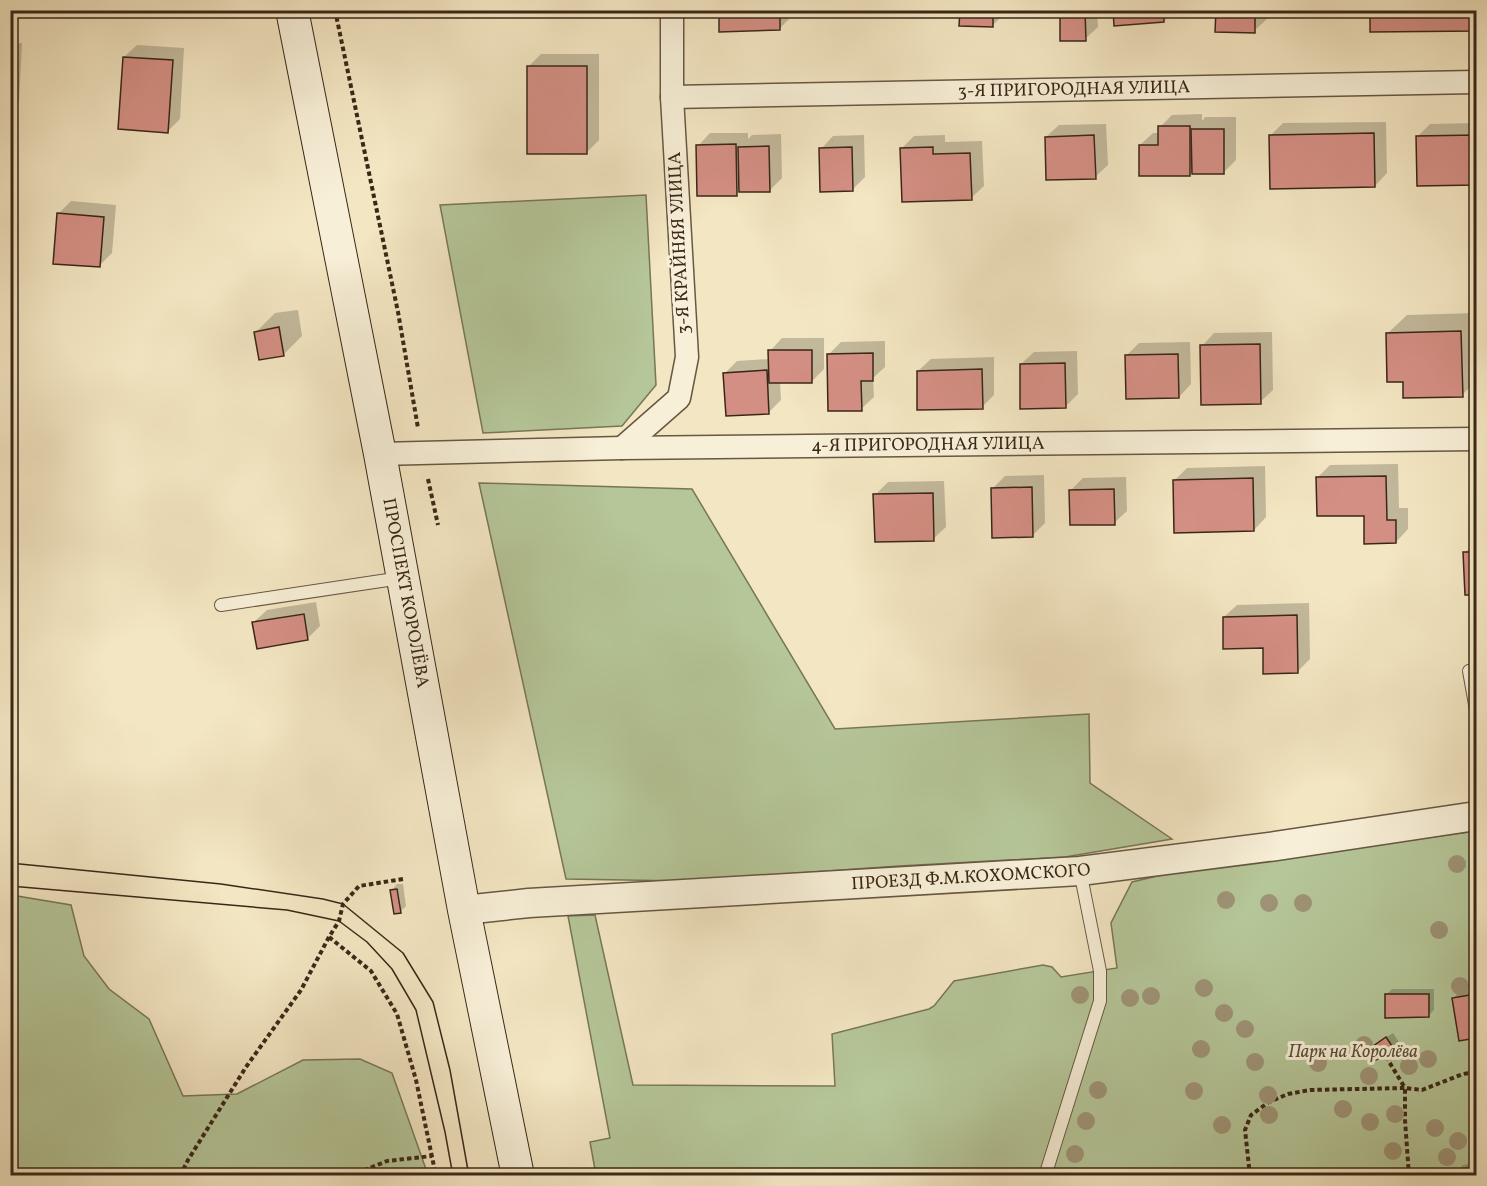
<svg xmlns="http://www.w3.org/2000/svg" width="1487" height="1186" font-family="Vollkorn,serif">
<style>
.green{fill:#b5c698;stroke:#787658;stroke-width:1.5}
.shadow{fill:#0003}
.building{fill:#d48f84;stroke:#3a2718;stroke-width:1.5}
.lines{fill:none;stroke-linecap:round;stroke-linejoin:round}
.service-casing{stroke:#685742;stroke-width:14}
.minor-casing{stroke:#685742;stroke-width:25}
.tertiary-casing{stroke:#685742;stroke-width:31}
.secondary-casing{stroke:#3a2718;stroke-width:34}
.path{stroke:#3a2718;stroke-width:4;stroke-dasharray:4.5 3;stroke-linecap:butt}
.service{stroke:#f7efd7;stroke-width:12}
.minor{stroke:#f7efd7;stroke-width:22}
.tertiary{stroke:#f7efd7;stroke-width:28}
.secondary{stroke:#f7efd7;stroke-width:32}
.tram{stroke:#3a2718;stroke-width:1.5}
.tree{fill:#9e9376}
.labels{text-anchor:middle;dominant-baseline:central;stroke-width:6;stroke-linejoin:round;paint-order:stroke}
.street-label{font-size:18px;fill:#3a2718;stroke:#f7efd7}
.park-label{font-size:18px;font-style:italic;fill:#594f38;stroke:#f7efd7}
</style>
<rect width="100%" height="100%" fill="#f3e6c2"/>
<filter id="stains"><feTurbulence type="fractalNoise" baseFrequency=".00333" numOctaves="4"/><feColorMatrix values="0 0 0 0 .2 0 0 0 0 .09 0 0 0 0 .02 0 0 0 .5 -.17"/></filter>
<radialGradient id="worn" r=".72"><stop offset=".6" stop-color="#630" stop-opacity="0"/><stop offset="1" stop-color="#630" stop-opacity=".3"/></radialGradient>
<g class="green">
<path d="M646,195L656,385L622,426L483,433L440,205Z"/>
<path d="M479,483L692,489L835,729L1089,714L1090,783L1172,839L1065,857L899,866L684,881L566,879Z"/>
<path d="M1476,831V1175H596L590,1142L610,1138L568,916L595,915L633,1085L835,1086L832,1034L929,1009L934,1006L954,981L1043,965L1052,967L1061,977L1117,968L1111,923L1132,882L1170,873Z"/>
<path d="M11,895L71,905L84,956L109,989L149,1019L183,1096L237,1094L303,1060L360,1059L392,1073L427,1172L424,1176L11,1175Z"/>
</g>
<g class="shadow">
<path d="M720,10H792V16L779,29Z"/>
<path d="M962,10H1005V13L992,26Z"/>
<path d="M1061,10H1097L1098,27L1085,39Z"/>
<path d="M1115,10H1174L1164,21Z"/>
<path d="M1218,10H1267V19L1254,31Z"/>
<path d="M10,43H22L19,102L10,111Z"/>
<path d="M137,45L184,48L180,119L168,131L124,57Z"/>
<path d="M541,54H599V140L587,152L528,67Z"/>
<path d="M1202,114V121L1205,117H1236V160L1224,172L1191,173L1190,174L1140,145L1153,133H1160V127L1172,115Z"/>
<path d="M1386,122L1387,173L1375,186L1270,136L1283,123Z"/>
<path d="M1476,123V183L1418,184L1417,137L1430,124Z"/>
<path d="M1106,124L1108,165L1095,177L1046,137L1059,125Z"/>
<path d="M710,133H748V139L752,135L781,134L782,178L770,190L739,191L736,194L698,146Z"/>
<path d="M864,135L865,177L852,190L821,149L833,136Z"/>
<path d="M945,135V142L982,141L984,186L971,198L901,149L914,136Z"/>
<path d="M71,201L116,205L112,253L99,266L58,214Z"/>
<path d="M298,310L302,336L283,355L256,332L275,313Z"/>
<path d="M1476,313V381L1462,395L1404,380L1388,333L1407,315Z"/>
<path d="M1272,332L1273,390L1260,402L1202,346L1214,333Z"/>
<path d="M782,338H824V369L812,381L780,382L781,400L769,412L725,373L737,361L770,359V351Z"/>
<path d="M885,341V367L873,378L874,397L861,409L829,354L841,342Z"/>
<path d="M1190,342L1191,384L1179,397L1127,355L1139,343Z"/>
<path d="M1077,351L1078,394L1066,406L1021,364L1034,352Z"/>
<path d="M994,357V395L982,407L918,371L931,359Z"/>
<path d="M1398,464L1399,508H1408V529L1396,542L1365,514L1317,478L1330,465Z"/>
<path d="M1265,466L1266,517L1254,530L1174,481L1187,468Z"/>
<path d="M1044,475L1045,523L1032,536L992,489L1005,476Z"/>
<path d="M1126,477L1127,511L1114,523L1071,490L1083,478Z"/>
<path d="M944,481L946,527L933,539L875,495L888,482Z"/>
<path d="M1476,541V593H1466L1465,553Z"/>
<path d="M316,602L320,626L307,639L254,622L267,610Z"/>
<path d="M1309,603L1310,659L1297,672L1224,617L1237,605Z"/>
<path d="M397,884H403L406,906L400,912L392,890Z"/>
<path d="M1392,989H1434V1010L1428,1016L1386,995Z"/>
<path d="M1476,990V1037L1460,1039L1454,998L1459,992Z"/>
<path d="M1393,1033L1399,1042L1393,1048L1371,1049L1377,1043Z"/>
<path d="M1474,1163L1476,1176H1458L1457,1171L1463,1165Z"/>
</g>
<g class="building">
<path d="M719,10H780V30L719,32Z"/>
<path d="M960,10H993V27L959,26Z"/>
<path d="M1060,10H1085L1086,41H1060Z"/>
<path d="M1113,10H1164V22L1114,26Z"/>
<path d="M1216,10H1255V33L1215,32Z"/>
<path d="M1370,10H1476V31L1370,32Z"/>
<path d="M123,57L173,60L168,133L118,129Z"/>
<rect x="527" y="66" width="60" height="88"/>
<path d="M1158,126H1190V176H1139V145H1158Z"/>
<path d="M1191,129H1224V174H1192Z"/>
<path d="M1374,133L1375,187L1270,189L1269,135Z"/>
<path d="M1094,135L1096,179L1046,180L1045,137Z"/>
<path d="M1476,135V185L1417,186L1416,136Z"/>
<path d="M736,144L737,196H697L696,145Z"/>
<path d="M769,146L770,192H739L738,147Z"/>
<path d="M852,147L853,191L820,192L819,148Z"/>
<path d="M933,147V154L970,153L972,200L902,202L900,148Z"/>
<path d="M57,213L104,217L100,267L53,264Z"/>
<path d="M279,327L284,356L259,360L254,332Z"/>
<path d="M1461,331L1463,397L1403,398V382H1387L1386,333Z"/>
<path d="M1260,344L1261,404L1201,405L1200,345Z"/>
<path d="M768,350H812V383H769Z"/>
<path d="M873,353V381H861L862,411H828L827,354Z"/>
<path d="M1178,354L1179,398L1126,399L1125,355Z"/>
<path d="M1065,363L1066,408L1020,409V364Z"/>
<path d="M982,369L983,409L917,410V371Z"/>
<path d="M767,370L769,414L726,416L723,373Z"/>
<path d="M1386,476L1387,520H1396V543L1364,544V516H1317L1316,477Z"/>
<path d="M1253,478L1254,531L1174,533L1173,480Z"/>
<path d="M1032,487L1033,537L992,538L991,488Z"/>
<path d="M1114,489L1115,525H1070L1069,490Z"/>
<path d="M933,493L934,541L875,542L873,494Z"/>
<path d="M1463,552H1476V595H1465Z"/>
<path d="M304,614L308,640L257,649L252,622Z"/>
<path d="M1297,615L1298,673L1263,674V648L1223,649V617Z"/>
<path d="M397,889L401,913L394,914L390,890Z"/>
<path d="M1385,994H1429V1017L1385,1018Z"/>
<path d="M1476,994V1038L1459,1041L1452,998Z"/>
<path d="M1386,1037L1394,1049L1376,1060L1369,1049Z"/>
<path d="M1468,1168L1470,1176H1457L1456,1171Z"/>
</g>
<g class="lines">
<defs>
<g id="service">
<path d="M221,605L401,578"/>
<path d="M1469,671L1476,710"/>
<path d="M1045,1176L1100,1001V971L1080,871"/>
</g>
<g id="minor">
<path id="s1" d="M672,97L1476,82"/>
<path d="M622,448L679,398L687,357L672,97V10"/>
<path id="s2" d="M380,454L622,448L1476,439"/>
</g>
<g id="tertiary">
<path id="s3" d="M464,910L529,903L1080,871L1276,846L1476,816"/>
</g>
<g id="secondary">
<path id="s4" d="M292,10L380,454L464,910L518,1176"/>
</g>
</defs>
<use href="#service" class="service-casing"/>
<use href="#minor" class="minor-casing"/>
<use href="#tertiary" class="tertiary-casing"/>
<use href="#secondary" class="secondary-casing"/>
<g class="path">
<path d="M335,10L398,312L418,428"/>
<path d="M428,479L438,525"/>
<path d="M329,937L371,971L397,1014L416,1080L436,1176"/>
<path d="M180,1176L188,1160L246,1067L301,990L329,937L339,921L343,904L359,886L403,879"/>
<path d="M350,1176L387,1161L432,1156"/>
<path d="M1250,1176L1245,1130L1251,1115L1269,1102L1288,1094L1310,1090L1405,1088L1388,1060"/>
<path d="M1409,1176L1405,1120V1088L1422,1090L1463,1074L1476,1072"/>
</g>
<use href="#service" class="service"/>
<use href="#minor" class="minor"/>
<use href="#tertiary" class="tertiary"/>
<use href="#secondary" class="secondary"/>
<g class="tram">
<path d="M10,863L221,884L323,899L343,904L403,953L433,1002L450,1070L469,1176"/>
<path d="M10,886L287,910L339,921L367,942L392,969L416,1010L445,1132L453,1176"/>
</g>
</g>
<g class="tree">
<circle cx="1457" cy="864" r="9"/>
<circle cx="1226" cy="900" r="9"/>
<circle cx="1269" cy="903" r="9"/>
<circle cx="1303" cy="903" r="9"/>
<circle cx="1439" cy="930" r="9"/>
<circle cx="1460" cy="986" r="9"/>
<circle cx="1204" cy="988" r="9"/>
<circle cx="1080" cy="995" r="9"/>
<circle cx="1151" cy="996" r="9"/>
<circle cx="1130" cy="998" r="9"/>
<circle cx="1224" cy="1013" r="9"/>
<circle cx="1245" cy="1029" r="9"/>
<circle cx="1364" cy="1045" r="9"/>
<circle cx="1201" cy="1049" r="9"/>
<circle cx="1428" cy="1059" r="9"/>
<circle cx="1255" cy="1062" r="9"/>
<circle cx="1318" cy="1063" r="9"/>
<circle cx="1409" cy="1066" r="9"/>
<circle cx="1369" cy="1076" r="9"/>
<circle cx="1098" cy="1090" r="9"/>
<circle cx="1194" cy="1091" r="9"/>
<circle cx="1268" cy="1095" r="9"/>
<circle cx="1343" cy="1109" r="9"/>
<circle cx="1395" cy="1114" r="9"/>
<circle cx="1269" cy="1115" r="9"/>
<circle cx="1086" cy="1121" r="9"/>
<circle cx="1370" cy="1122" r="9"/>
<circle cx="1222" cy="1125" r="9"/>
<circle cx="1435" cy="1128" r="9"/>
<circle cx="1458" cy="1141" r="9"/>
<circle cx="1393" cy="1151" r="9"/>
<circle cx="1075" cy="1154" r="9"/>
<circle cx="1447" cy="1157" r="9"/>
</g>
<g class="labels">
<g class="street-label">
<text stroke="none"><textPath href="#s1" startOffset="402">3-Я ПРИГОРОДНАЯ УЛИЦА</textPath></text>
<text transform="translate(680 243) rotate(-93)">3-Я КРАЙНЯЯ УЛИЦА</text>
<text stroke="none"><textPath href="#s2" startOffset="548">4-Я ПРИГОРОДНАЯ УЛИЦА</textPath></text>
<text stroke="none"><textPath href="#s4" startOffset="594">ПРОСПЕКТ КОРОЛЁВА</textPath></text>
<text stroke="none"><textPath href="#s3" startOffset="508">ПРОЕЗД Ф.М.КОХОМСКОГО</textPath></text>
</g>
<g class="park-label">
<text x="1353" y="1052">Парк на Королёва</text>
</g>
</g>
<rect width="1487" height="1186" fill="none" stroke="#f3e6c2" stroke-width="36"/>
<rect x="12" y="12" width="1463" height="1162" fill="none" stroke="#3a2718" stroke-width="3"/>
<rect x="18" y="18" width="1451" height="1150" fill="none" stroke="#3a2718" stroke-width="1.5"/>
<rect width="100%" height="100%" filter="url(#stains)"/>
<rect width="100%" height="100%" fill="url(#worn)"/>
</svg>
